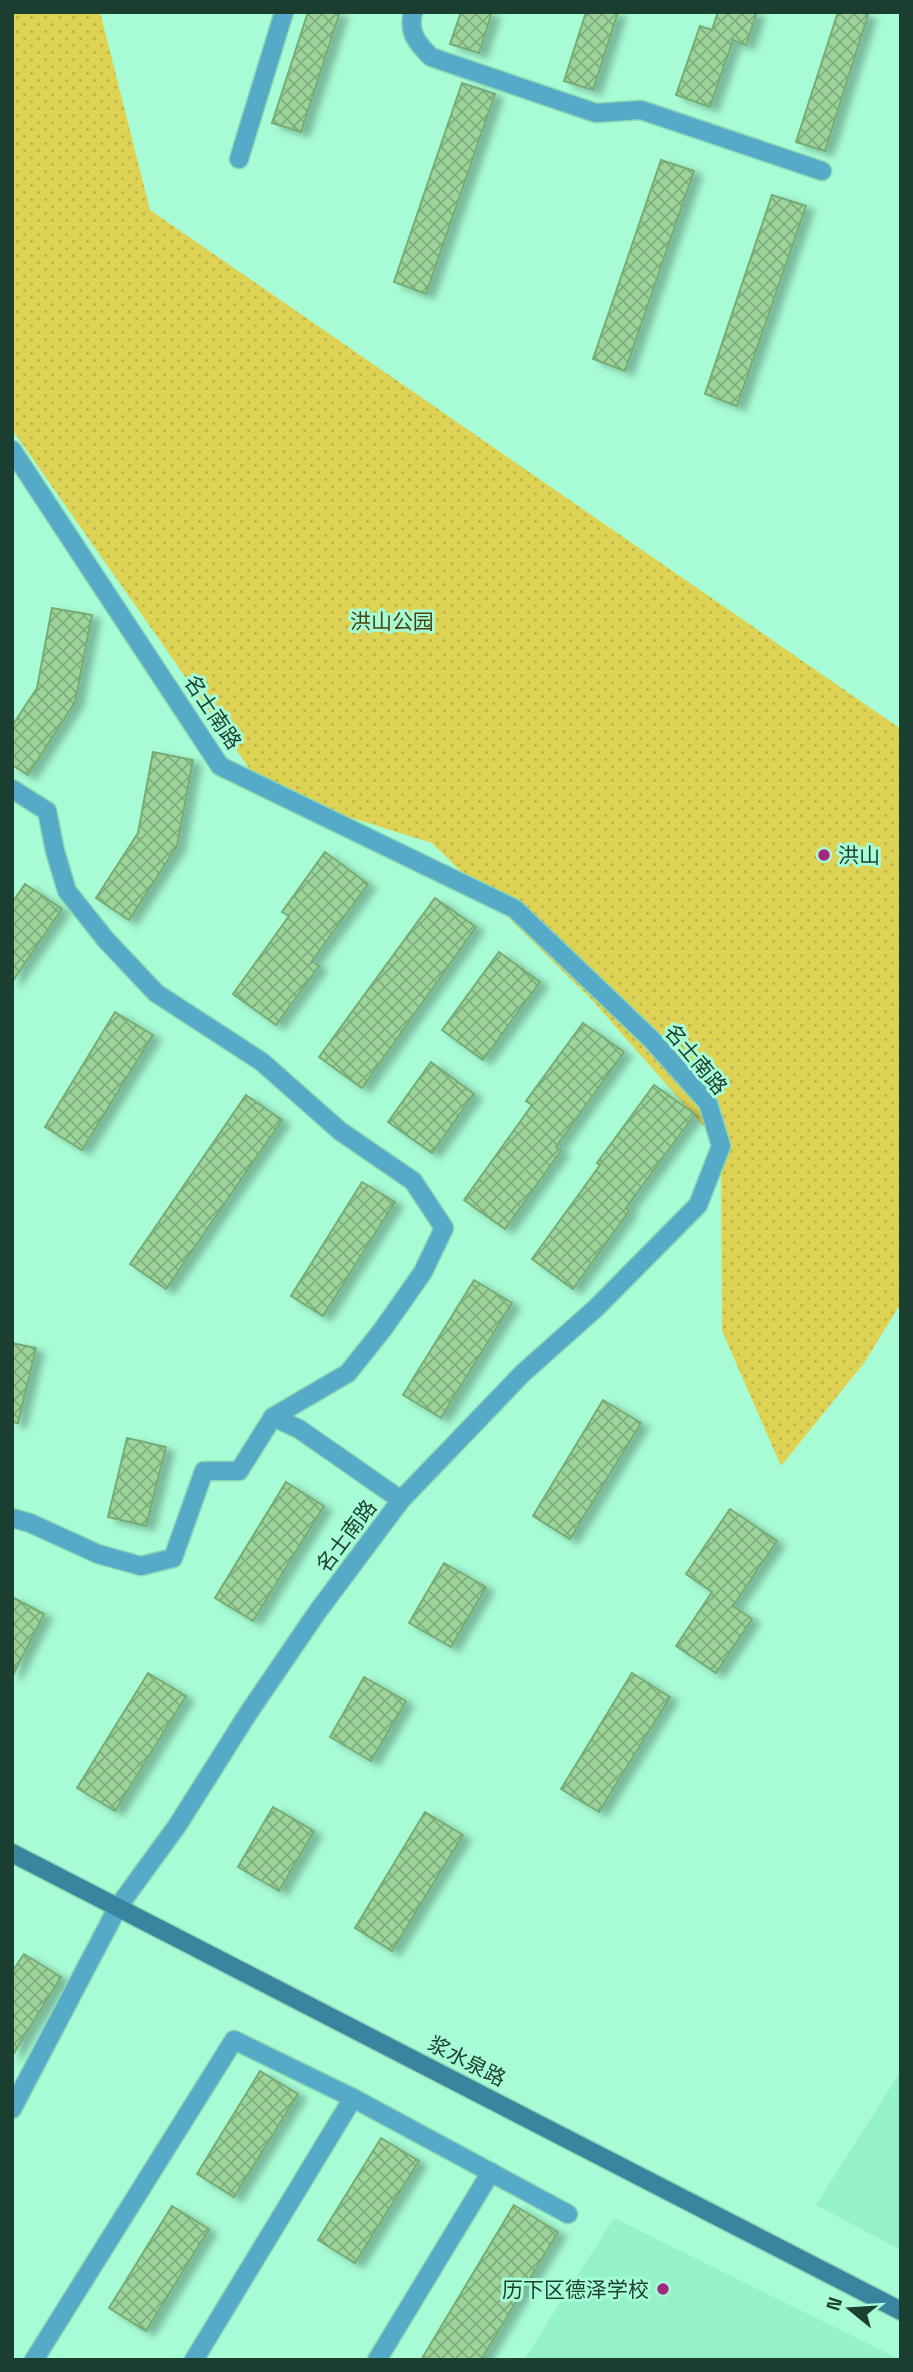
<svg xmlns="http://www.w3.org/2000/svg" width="913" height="2372" font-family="'Space Grotesk','Noto Sans SC',sans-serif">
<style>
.built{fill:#94f1c8}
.park{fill:url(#park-dots)}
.building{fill:url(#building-cross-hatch);stroke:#75ac74;stroke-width:2;filter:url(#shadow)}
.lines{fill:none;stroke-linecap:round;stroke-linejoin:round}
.minor-casing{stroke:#8bd6b4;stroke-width:21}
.secondary-casing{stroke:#8bd6b4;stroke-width:21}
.minor{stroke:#55aac8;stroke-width:18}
.secondary{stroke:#3985a0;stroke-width:18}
.poi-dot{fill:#a4297c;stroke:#a7fcd5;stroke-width:2.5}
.labels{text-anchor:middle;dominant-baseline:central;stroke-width:6;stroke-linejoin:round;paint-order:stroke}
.park-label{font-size:21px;fill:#48430e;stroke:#a7fcd5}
.street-label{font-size:21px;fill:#1a3e2f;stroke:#a7fcd5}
.poi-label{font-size:21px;fill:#1a3e2f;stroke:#a7fcd5;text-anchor:start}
</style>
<defs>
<pattern id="park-dots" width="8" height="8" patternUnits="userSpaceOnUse" patternTransform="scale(1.75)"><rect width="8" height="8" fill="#ddd254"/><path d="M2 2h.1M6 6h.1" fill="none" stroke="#bdb54a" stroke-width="1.8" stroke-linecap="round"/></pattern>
<pattern id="building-cross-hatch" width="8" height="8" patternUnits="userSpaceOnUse" patternTransform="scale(1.75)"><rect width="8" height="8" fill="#9cd49a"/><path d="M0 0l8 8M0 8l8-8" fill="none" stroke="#7ead7e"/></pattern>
<filter id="shadow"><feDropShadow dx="8" dy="4.5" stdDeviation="3.5" flood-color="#0004"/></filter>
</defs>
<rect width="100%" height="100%" fill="#a7fcd5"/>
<g class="built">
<path d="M901,2071V2250L816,2205Z"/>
<path d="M614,2218L901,2360H524Z"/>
</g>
<path class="park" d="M12,12H100L150,210L901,729V1303L864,1363L781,1466L722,1331L721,1146L590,998L432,843L265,791L14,432L12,423Z"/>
<g class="building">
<path d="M308,12H340L301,132L272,123Z"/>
<path d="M461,12H492L479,53L450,44Z"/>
<path d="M586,12H618L593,90L564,81Z"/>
<path d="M718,12H757L746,45L733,40L710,107L676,95L700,26L712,30Z"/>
<path d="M838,12H860L868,15L825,151L796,142Z"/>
<path d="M462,83L495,94L426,294L394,282Z"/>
<path d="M661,160L694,171L625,371L593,359Z"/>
<path d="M772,195L806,206L737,406L705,394Z"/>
<path d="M52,608L92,615L75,702L28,775L12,765V726L37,688Z"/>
<path d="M153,752L193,760L177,846L129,920L96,898L138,833Z"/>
<path d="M325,852L368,884L312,961L319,966L276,1025L233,994L289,916L282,912Z"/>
<path d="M25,884L62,909L12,982V903Z"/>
<path d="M435,898L476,927L362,1088L319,1057Z"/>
<path d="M499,952L540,982L483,1060L442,1030Z"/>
<path d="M115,1012L153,1035L82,1150L45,1127Z"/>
<path d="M583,1023L624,1052L556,1147L561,1151L505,1229L464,1200L532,1105L526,1101Z"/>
<path d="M431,1062L474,1094L432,1153L388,1122Z"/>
<path d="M654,1085L695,1114L626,1208L629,1211L573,1289L532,1259L600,1165L597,1163Z"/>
<path d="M246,1095L282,1120L166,1289L130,1264Z"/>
<path d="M362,1182L395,1202L323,1316L291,1296Z"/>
<path d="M474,1280L512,1303L441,1418L403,1395Z"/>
<path d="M12,1343L36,1348L18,1423L12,1422Z"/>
<path d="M603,1400L641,1423L570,1539L533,1516Z"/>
<path d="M127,1438L166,1447L146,1526L108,1517Z"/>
<path d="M286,1482L324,1506L253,1621L215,1598Z"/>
<path d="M730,1509L777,1541L733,1606L752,1619L716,1673L676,1646L712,1592L686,1574Z"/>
<path d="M444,1563L486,1587L451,1647L409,1623Z"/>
<path d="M12,1597L44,1614L12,1677Z"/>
<path d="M148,1673L186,1696L115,1811L77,1788Z"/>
<path d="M632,1673L670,1697L599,1812L561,1789Z"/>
<path d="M364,1677L406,1701L371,1761L330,1737Z"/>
<path d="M273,1807L314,1831L279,1891L238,1867Z"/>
<path d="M425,1812L463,1835L392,1951L355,1928Z"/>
<path d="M24,1954L61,1977L12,2056V1972Z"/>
<path d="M260,2071L298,2094L234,2197L197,2174Z"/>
<path d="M381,2138L419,2161L355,2263L318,2240Z"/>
<path d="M514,2205L558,2232L481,2360H421Z"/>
<path d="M172,2206L209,2229L146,2331L109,2308Z"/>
</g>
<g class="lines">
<defs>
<g id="minor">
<path d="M413,12C408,33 417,43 431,57L596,113L641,110L822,171"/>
<path d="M239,159L284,12"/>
<path d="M12,450L220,766L515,909L651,1039L708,1103L721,1146L698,1205L596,1308L523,1373L401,1500L318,1611L249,1712L177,1826L118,1907L12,2109"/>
<path d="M12,789L47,811L55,851L67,891L106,940L156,993L262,1062L340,1131L413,1181L444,1228L423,1272L383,1329L348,1373L273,1417"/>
<path d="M12,1518L30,1523L98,1554L141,1566L173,1558L204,1471H239L273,1417L299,1429L401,1500"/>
<path d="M34,2360L234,2040L353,2098"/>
<path d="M194,2360L353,2098L568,2214"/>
<path d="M377,2360L491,2172"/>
</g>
<path id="secondary" d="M12,1853L901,2311"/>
</defs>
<use href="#minor" class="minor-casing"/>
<use href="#secondary" class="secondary-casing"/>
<use href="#minor" class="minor"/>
<use href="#secondary" class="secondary"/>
</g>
<g class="poi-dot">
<circle cx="824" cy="855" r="7"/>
<circle cx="663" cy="2289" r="7"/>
</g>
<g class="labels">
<g class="park-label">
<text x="392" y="621">洪山公园</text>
</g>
<g class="street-label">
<text transform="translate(213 712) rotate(56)">名士南路</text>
<text transform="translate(696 1059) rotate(50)">名士南路</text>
<text transform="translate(346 1536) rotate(-53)">名士南路</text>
<text transform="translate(467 2061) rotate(27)">浆水泉路</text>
</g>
<g class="poi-label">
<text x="838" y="855">洪山</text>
<text x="649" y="2289" text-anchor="end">历下区德泽学校</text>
</g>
</g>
<rect width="913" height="2372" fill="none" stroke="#1a3e2f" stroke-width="28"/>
<g transform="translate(850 2309) rotate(288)" stroke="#a7fcd5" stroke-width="5" paint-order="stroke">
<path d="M0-5L12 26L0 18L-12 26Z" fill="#1a3e2f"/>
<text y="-10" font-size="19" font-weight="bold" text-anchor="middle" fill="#1a3e2f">N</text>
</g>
</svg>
